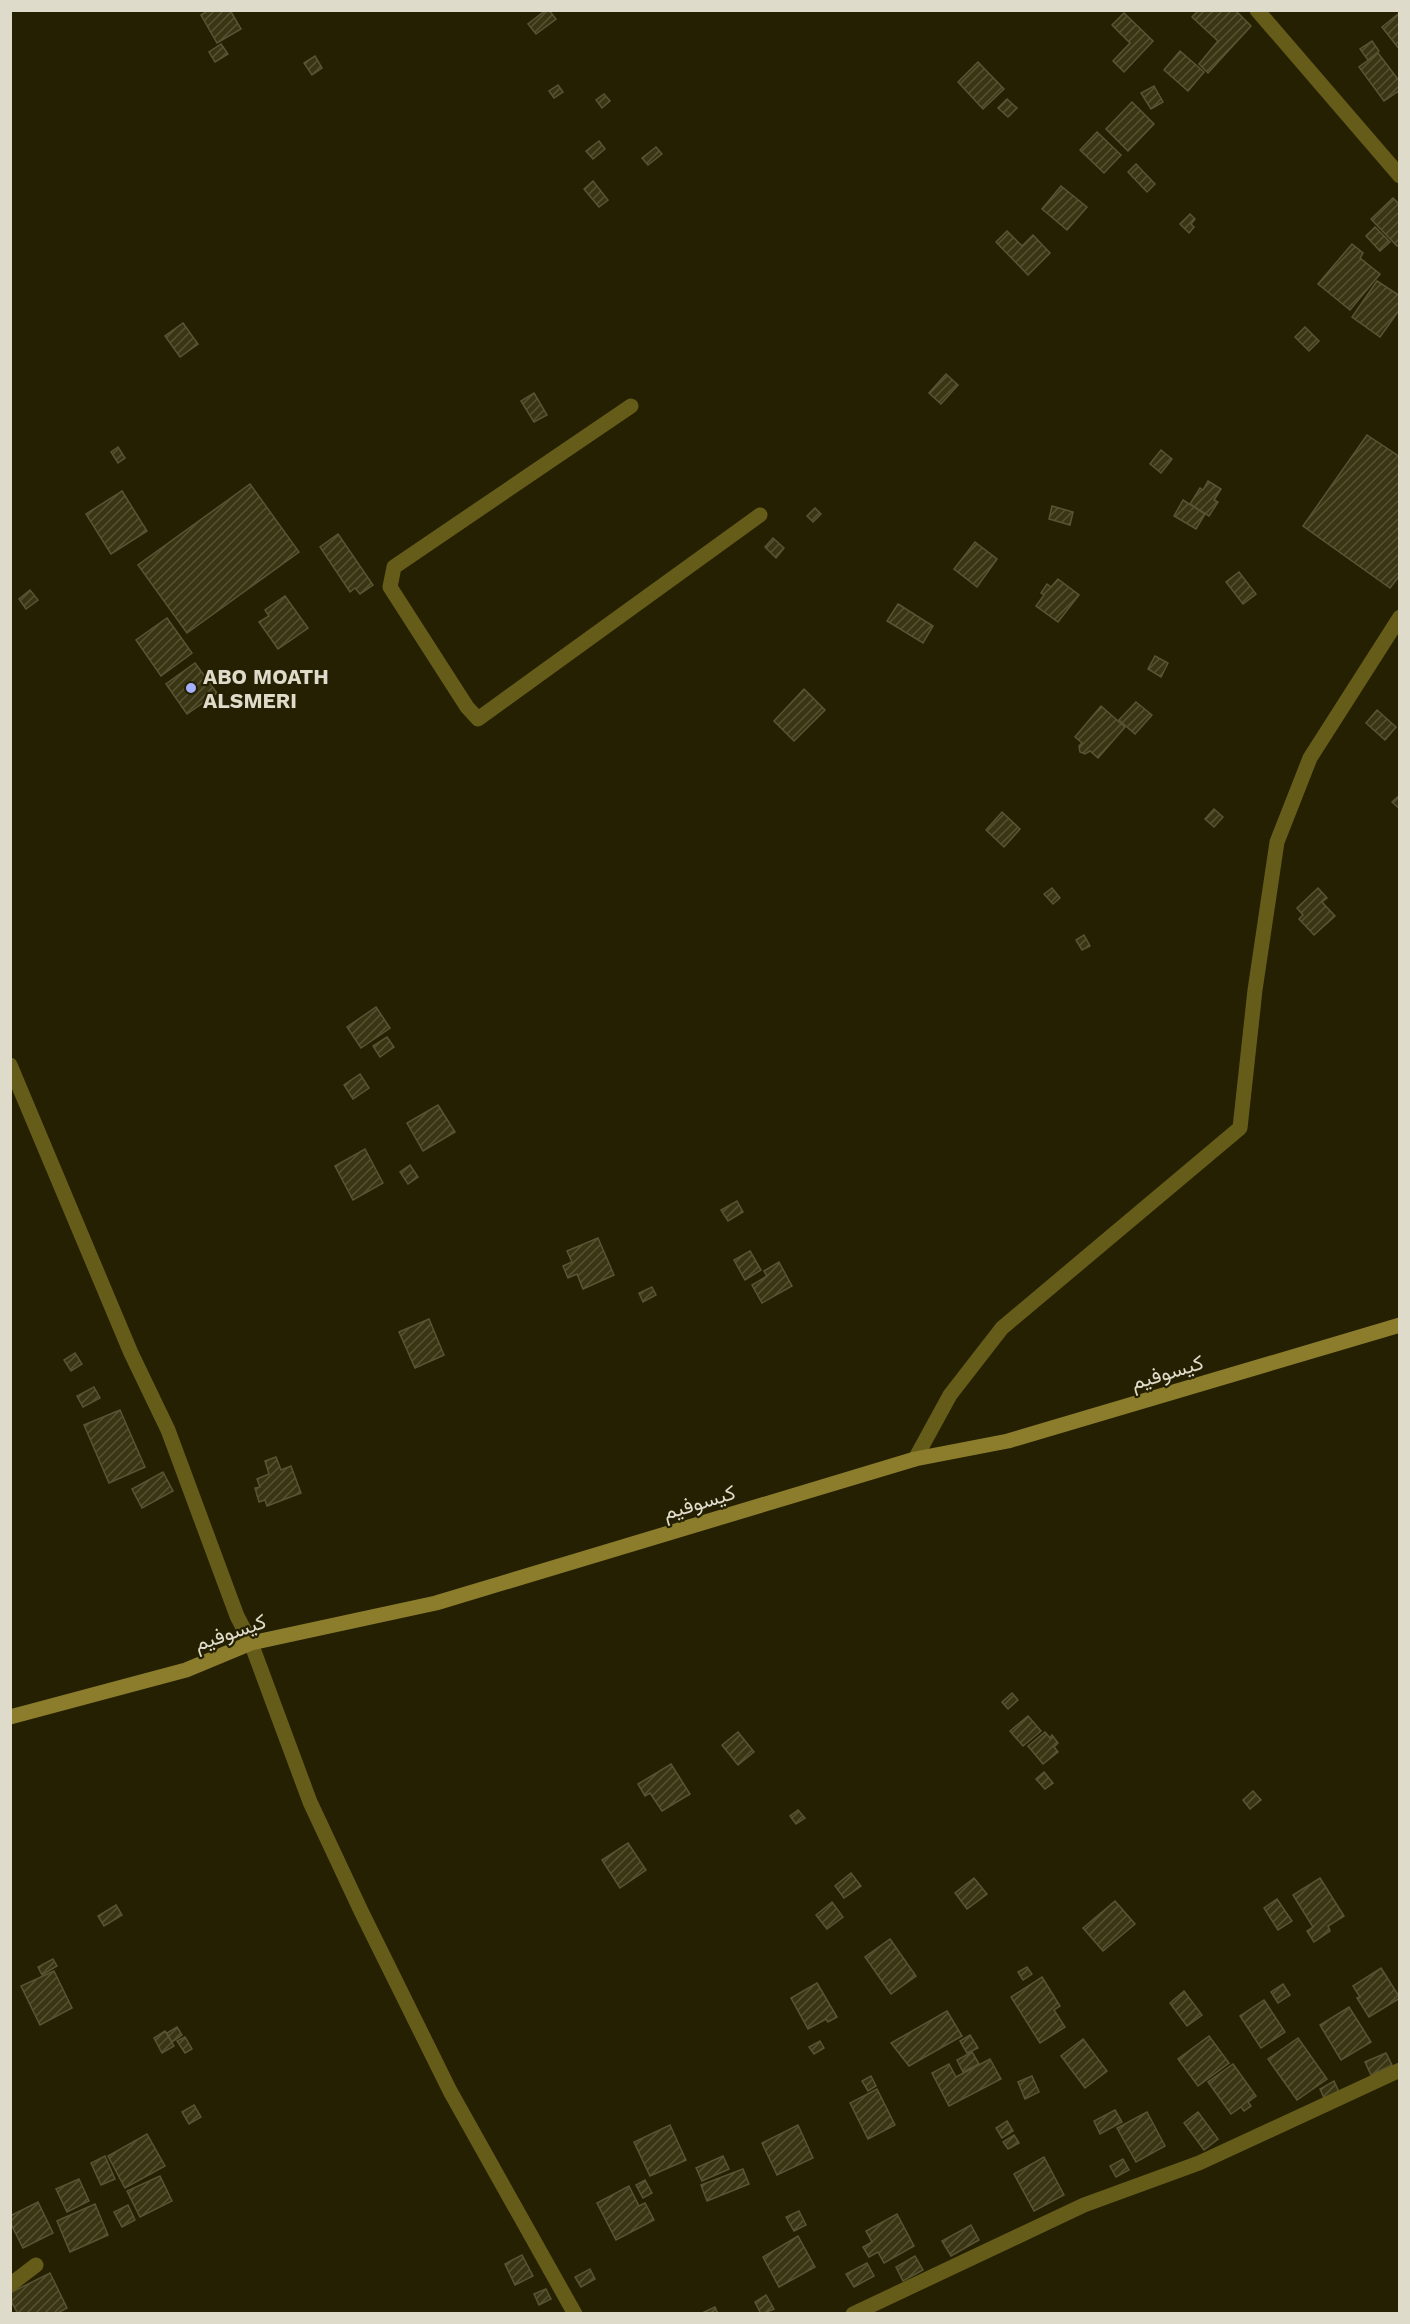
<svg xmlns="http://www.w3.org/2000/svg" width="1410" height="2324" font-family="'Work Sans',Vazirmatn,sans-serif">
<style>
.building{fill:url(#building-hatch);stroke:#595434;stroke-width:1.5}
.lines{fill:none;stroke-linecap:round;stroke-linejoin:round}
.street{stroke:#665c1a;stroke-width:15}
.secondary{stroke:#8b7d2c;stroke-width:15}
.poi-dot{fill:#a6b1fc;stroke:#252001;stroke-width:2}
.labels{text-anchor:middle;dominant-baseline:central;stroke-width:4.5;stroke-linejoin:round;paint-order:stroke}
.poi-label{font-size:21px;font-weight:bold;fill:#dedbca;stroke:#252001;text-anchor:start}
.street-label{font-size:21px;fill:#dedbca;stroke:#252001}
</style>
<defs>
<pattern id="building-hatch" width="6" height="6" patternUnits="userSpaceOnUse" patternTransform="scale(1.5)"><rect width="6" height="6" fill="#3a3513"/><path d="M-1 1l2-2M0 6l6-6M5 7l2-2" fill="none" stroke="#565234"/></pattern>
</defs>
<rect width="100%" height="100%" fill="#252001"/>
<g class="building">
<path d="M209,10H230L241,29L217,43L201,15Z"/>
<path d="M546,10H549L556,19L536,34L528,24Z"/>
<path d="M1199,10H1235L1251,26L1208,73L1199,64L1218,41L1192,17Z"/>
<path d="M1124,13L1153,41L1124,72L1113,61L1130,43L1112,25Z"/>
<path d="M1398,14L1400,16V50L1382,27Z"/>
<path d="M1372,41L1379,51L1368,60L1360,49Z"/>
<path d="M221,44L228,54L215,62L209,52Z"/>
<path d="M1180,51L1204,72L1188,91L1164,70Z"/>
<path d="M1378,53L1400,82V90L1384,101L1359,67Z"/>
<path d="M315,56L322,68L312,75L304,63Z"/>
<path d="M978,62L1004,89L983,109L958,82Z"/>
<path d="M558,85L563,92L554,98L549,91Z"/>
<path d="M1154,86L1163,102L1151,109L1141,93Z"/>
<path d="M604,94L610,101L602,108L596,100Z"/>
<path d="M1007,99L1017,108L1008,117L998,108Z"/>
<path d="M1132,102L1154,124L1128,151L1106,129Z"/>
<path d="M1097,132L1121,155L1104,173L1080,150Z"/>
<path d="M599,141L605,149L593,159L586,151Z"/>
<path d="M656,147L662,154L648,165L642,158Z"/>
<path d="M1136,164L1155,184L1147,192L1128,172Z"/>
<path d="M593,181L608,200L599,207L584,189Z"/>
<path d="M1061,186L1087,207L1067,230L1042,209Z"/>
<path d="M1393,198L1400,205V244L1397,246L1371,219Z"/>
<path d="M1190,214L1195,219L1191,224L1194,227L1189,233L1180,224Z"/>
<path d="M1375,227L1390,242L1380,251L1366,236Z"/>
<path d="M1007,231L1022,246L1033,235L1050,253L1028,275L996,242Z"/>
<path d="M1352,244L1363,253L1360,258L1380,274L1350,310L1318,284Z"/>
<path d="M1377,281L1400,296V309L1380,337L1352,317Z"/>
<path d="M183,323L198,344L180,357L165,336Z"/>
<path d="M1305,327L1319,341L1309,351L1295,337Z"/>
<path d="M946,374L958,385L941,404L929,393Z"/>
<path d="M534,393L547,415L534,422L521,401Z"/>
<path d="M1367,435L1400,457V575L1390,588L1303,526Z"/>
<path d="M118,447L125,458L118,463L111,452Z"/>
<path d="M1161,450L1172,459L1161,473L1150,464Z"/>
<path d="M1208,481L1221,489L1214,500L1218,502L1209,516L1190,504L1200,488L1203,490Z"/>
<path d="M250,484L299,552L187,633L138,565Z"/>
<path d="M122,491L147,531L111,554L86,514Z"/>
<path d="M1183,500L1205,514L1196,529L1174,516Z"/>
<path d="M1052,506L1073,512L1070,525L1049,519Z"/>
<path d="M815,508L821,514L813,522L807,516Z"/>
<path d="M338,534L373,585L360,594L355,588L350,592L320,547Z"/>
<path d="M773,538L784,548L776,558L765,547Z"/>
<path d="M975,542L997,559L977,587L954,569Z"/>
<path d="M1239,572L1256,594L1243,604L1226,582Z"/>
<path d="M1058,579L1079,595L1058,622L1036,606L1044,595L1041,593L1047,584L1051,587Z"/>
<path d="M30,590L38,600L26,609L19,599Z"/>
<path d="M285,596L308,628L278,649L259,622L269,616L265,610Z"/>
<path d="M898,604L933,626L923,643L887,621Z"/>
<path d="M167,618L192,653L161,676L136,640Z"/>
<path d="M1155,656L1168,663L1161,677L1148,669Z"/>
<path d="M195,663L217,693L187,714L166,684Z"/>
<path d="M804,689L825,710L794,741L774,721Z"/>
<path d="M1136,702L1152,715L1135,734L1119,720Z"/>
<path d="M1101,706L1125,727L1098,758L1090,751L1085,754L1080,752L1079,746L1082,743L1075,737Z"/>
<path d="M1377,710L1396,727L1385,740L1366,723Z"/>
<path d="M1400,795V809L1392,802Z"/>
<path d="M1214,809L1223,817L1214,827L1205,819Z"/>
<path d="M1002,812L1020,829L1004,847L986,830Z"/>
<path d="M1052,888L1060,898L1053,904L1044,894Z"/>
<path d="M1318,888L1327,898L1322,902L1335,916L1314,935L1299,919L1303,915L1297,908Z"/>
<path d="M1084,935L1090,946L1082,950L1076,940Z"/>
<path d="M376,1007L390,1028L361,1048L347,1027Z"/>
<path d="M387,1037L394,1047L380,1057L373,1046Z"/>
<path d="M360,1074L369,1088L353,1099L344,1085Z"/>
<path d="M438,1105L455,1132L423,1151L407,1123Z"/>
<path d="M365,1149L383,1183L353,1200L335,1166Z"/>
<path d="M410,1165L418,1177L408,1184L400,1172Z"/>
<path d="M737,1201L743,1212L728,1221L721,1210Z"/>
<path d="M598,1238L614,1275L583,1289L577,1274L568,1278L563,1266L572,1262L567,1251Z"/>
<path d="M750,1251L761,1270L745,1280L734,1260Z"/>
<path d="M779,1262L792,1286L762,1303L752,1285L767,1276L764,1271Z"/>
<path d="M652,1287L656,1295L643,1302L639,1293Z"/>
<path d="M429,1319L444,1355L415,1368L399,1332Z"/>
<path d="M75,1353L82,1364L71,1371L64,1360Z"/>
<path d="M94,1387L100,1398L83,1407L77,1396Z"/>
<path d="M120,1410L145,1467L109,1483L84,1425Z"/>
<path d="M276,1457L281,1470L291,1466L301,1493L267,1506L265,1500L259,1502L255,1488L260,1487L257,1479L269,1474L265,1461Z"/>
<path d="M163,1472L173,1491L142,1508L132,1489Z"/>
<path d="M1012,1693L1018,1700L1008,1709L1002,1702Z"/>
<path d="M1028,1716L1041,1731L1023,1746L1010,1731Z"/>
<path d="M738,1732L754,1752L738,1765L722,1745Z"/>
<path d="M1045,1732L1050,1738L1052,1735L1058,1743L1054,1747L1058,1752L1043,1764L1028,1746Z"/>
<path d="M671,1764L690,1794L662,1811L650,1793L645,1796L638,1784Z"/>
<path d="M1044,1772L1053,1783L1045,1789L1036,1779Z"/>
<path d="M1253,1791L1261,1800L1250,1809L1243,1800Z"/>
<path d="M798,1810L805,1818L796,1824L790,1816Z"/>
<path d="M628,1843L646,1870L620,1888L602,1860Z"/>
<path d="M851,1873L861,1886L844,1898L835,1886Z"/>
<path d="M974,1878L987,1894L967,1909L955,1893Z"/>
<path d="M1320,1878L1344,1916L1328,1926L1330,1931L1314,1942L1307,1931L1313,1927L1293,1895Z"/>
<path d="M1277,1899L1292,1921L1278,1930L1264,1908Z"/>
<path d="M1115,1901L1135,1924L1103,1951L1083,1928Z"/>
<path d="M832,1902L843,1917L827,1929L816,1915Z"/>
<path d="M116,1905L122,1915L104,1926L98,1916Z"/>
<path d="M890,1939L916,1976L891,1994L865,1957Z"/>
<path d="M53,1959L57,1966L42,1975L38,1967Z"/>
<path d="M1027,1967L1032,1974L1023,1980L1018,1972Z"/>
<path d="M1381,1968L1400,1998L1369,2017L1357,1998L1360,1997L1353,1986Z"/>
<path d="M54,1971L72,2008L40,2025L21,1986Z"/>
<path d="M1042,1977L1060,2006L1054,2010L1065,2027L1040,2043L1011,1997Z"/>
<path d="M817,1983L837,2017L828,2022L826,2019L808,2029L791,1998Z"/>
<path d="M1283,1984L1290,1995L1278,2003L1271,1992Z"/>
<path d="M1184,1991L1202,2015L1187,2026L1170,2003Z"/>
<path d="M1264,2000L1285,2032L1261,2048L1240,2016Z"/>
<path d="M1349,2007L1371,2042L1341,2060L1320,2025Z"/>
<path d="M947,2011L962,2036L909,2066L891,2043Z"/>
<path d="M177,2027L182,2035L172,2042L167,2033Z"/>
<path d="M165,2031L174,2046L162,2053L154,2038Z"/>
<path d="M970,2035L978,2048L967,2053L960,2041Z"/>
<path d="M1209,2036L1229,2063L1198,2086L1178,2059Z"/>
<path d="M185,2037L192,2049L185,2053L177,2041Z"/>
<path d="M1298,2038L1327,2079L1297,2100L1268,2059Z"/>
<path d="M1083,2039L1107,2071L1085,2088L1061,2056Z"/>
<path d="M820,2041L824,2048L814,2054L809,2047Z"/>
<path d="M972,2052L979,2064L963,2072L957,2060Z"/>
<path d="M1386,2053L1392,2065L1371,2075L1365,2062Z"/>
<path d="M990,2059L1001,2079L949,2106L932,2073L949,2064L956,2077Z"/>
<path d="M1233,2064L1256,2096L1248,2102L1251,2106L1244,2111L1241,2107L1231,2114L1208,2082Z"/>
<path d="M871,2076L876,2086L868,2091L862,2081Z"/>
<path d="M1032,2076L1039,2092L1025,2099L1018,2082Z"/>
<path d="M1334,2081L1339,2092L1324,2098L1320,2089Z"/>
<path d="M877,2089L895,2125L868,2139L850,2103Z"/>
<path d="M194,2105L201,2117L189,2124L182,2112Z"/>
<path d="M1115,2110L1122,2122L1100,2134L1094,2121Z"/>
<path d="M1147,2112L1165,2146L1136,2162L1117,2128Z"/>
<path d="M1198,2112L1218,2139L1204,2150L1184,2123Z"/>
<path d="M1007,2121L1013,2131L1002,2138L996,2128Z"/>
<path d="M670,2125L686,2160L650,2176L634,2142Z"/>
<path d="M798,2125L813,2158L777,2175L762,2143Z"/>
<path d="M147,2134L165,2166L125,2188L108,2156Z"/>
<path d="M1014,2135L1019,2143L1008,2149L1003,2142Z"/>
<path d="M105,2156L115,2179L101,2185L91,2163Z"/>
<path d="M723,2156L729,2169L702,2181L696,2168Z"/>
<path d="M1044,2157L1064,2195L1034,2211L1014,2174Z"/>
<path d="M1123,2159L1129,2170L1116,2177L1110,2166Z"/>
<path d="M743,2169L749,2184L707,2201L701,2185Z"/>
<path d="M160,2176L172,2201L140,2217L127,2191Z"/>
<path d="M79,2179L89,2201L67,2212L56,2189Z"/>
<path d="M645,2180L652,2193L643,2198L636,2185Z"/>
<path d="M629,2186L639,2206L645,2203L654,2220L616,2240L597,2203Z"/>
<path d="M38,2202L53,2233L23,2248L10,2222V2216Z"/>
<path d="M95,2204L108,2235L70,2252L57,2221Z"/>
<path d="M128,2205L135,2220L122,2227L114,2212Z"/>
<path d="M799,2211L806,2225L794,2231L786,2217Z"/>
<path d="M897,2214L914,2246L884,2263L878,2252L869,2257L863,2247L872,2242L866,2231Z"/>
<path d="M971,2225L979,2240L951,2256L942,2241Z"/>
<path d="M798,2236L815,2267L779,2287L763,2257Z"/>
<path d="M522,2255L533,2276L515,2285L505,2264Z"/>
<path d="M915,2256L923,2270L903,2281L896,2267Z"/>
<path d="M867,2263L874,2276L854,2287L846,2274Z"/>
<path d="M590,2269L595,2279L581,2287L575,2277Z"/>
<path d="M50,2273L67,2308L56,2314H18L10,2299V2293Z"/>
<path d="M546,2289L551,2299L539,2305L534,2294Z"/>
<path d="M766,2295L774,2309L761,2314L755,2302Z"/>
<path d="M715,2307L718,2314H700Z"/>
</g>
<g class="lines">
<g class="street">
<path d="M1257,10L1400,176"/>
<path d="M631,406L394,567L390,587L467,707L478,719L760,515"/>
<path d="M10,1065L131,1353L168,1430L237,1616L251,1643L310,1802L361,1911L450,2091L575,2314"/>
<path d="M915,1459L950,1395L1002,1328L1240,1128L1255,990L1277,842L1310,758L1400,617"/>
<path d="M10,2285L36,2265"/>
<path d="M853,2314L1084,2205L1199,2163L1400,2070"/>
</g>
<path class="secondary" d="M10,1717L186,1670L251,1643L436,1603L915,1459L1008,1441L1400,1325"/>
</g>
<circle class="poi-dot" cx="191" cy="688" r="6"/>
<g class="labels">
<g class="poi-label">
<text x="203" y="676">ABO MOATH<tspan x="203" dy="24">ALSMERI</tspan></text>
</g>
<g class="street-label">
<text transform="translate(1167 1372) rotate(-17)">كيسوفيم</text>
<text transform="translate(699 1502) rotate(-17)">كيسوفيم</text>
<text transform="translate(230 1632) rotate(-19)">كيسوفيم</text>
</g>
</g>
<rect width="1410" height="2324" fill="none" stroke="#dedbca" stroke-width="24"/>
</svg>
